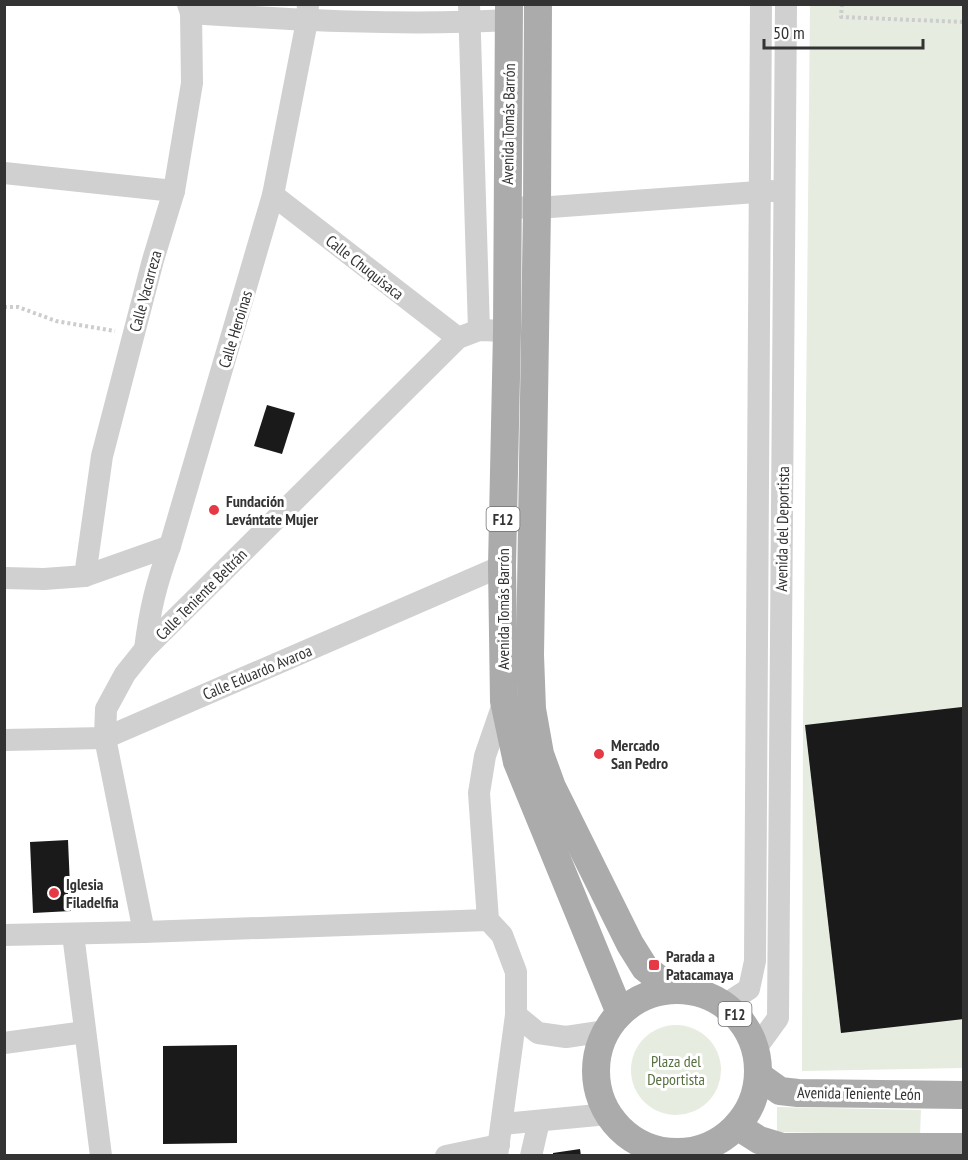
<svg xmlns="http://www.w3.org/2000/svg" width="968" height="1160" font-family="'PT Sans Narrow',sans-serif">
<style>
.green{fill:#e6ecdf}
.building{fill:#1a1a1a}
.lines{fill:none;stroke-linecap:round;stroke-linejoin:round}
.path{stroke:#cdcdcd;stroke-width:4;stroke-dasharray:3 3;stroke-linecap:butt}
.minor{stroke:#d0d0d0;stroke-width:22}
.major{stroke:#ababab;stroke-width:28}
.poi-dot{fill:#e63946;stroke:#fff;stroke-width:2}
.labels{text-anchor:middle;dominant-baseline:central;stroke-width:6;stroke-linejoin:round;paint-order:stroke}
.shield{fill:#fff;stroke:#707070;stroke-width:1.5}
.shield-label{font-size:15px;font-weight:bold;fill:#333}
.street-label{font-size:16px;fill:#333;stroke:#fff}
.poi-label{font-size:16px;font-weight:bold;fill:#333;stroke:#fff;text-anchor:start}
.park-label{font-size:16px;fill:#56703f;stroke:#fff}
</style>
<rect width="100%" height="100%" fill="#fff"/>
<g class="green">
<path d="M810,5H963V1068L802,1071L803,720Z"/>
<circle cx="676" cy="1070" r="45"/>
<path d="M777,1107L921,1110L920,1135L777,1132Z"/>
</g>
<g class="building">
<path d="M267,405L295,413L282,454L254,446Z"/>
<path d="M962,707L964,725V1019L841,1033L805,725Z"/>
<path d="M68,840L71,911L33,913L30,842Z"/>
<path d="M237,1045V1143L163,1144V1046Z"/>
<path d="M580,1149L581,1156H553V1153Z"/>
</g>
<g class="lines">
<g class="path">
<path d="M842,4L841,17L964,22"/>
<path d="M4,307H18L56,321L115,331"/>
</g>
<g class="minor">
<path d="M469,4L479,330"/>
<path d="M191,13C297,20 403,26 509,20"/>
<path d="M4,173L174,191"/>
<path d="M273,195L458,338"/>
<path d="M507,207L537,208L772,191"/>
<path d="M85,576L102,456L153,260L174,191L192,83L191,13L188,4"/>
<path d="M4,578L44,579L85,576L170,546"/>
<path d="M145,649C150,609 156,584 170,546L273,195L307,21L308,4"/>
<path d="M4,740L105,738L502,566"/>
<path d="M144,932L105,738L106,709L125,674L145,649L458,338L479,330L507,331"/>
<path d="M73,934L101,1156"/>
<path d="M4,935L144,932L488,920"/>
<path d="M724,1005L749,989L755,961L761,4"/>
<path d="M516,1015L538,1033L566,1037L606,1031"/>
<path d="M4,1043L85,1032"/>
<path d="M757,1047L778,1018L786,4"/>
<path d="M503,1124L608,1114"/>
<path d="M446,1156L499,1145"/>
<path d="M497,1156L516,1015V972L502,935L488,920L479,793L485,756L504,701"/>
<path d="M531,1156L539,1121"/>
</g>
<g class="major">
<path d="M509,4L507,331L502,566L504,701L517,762L620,1013"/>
<path d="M538,4L537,208L530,655L532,709L540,754L552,787L630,944L645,968L673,990"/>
<circle cx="677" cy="1071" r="81"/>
<path d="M759,1076L780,1091L798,1093L964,1095"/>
<path d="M737,1126L759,1140L782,1147H964"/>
</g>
</g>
<g class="poi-dot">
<circle cx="214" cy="510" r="6"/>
<circle cx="599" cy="754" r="6"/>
<circle cx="54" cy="893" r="6"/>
<rect x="648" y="959" width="12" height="12" rx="3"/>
</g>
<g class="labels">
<g class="shield">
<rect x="486.5" y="507" width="33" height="24" rx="4.5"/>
<rect x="718.5" y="1002" width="33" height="24" rx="4.5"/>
</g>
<g class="shield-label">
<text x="503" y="519">F12</text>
<text x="735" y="1014">F12</text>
</g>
<g class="street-label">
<text transform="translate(508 124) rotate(-89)">Avenida Tomás Barrón</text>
<text transform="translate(365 267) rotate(38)">Calle Chuquisaca</text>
<text transform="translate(145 291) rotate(-75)">Calle Vacarreza</text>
<text transform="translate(235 329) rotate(-73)">Calle Heroinas</text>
<text transform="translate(782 529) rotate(-89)">Avenida del Deportista</text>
<text transform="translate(201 594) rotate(-45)">Calle Teniente Beltrán</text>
<text transform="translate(503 609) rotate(-90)">Avenida Tomás Barrón</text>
<text transform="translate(257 672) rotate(-23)">Calle Eduardo Avaroa</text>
<text transform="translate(859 1093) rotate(1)">Avenida Teniente León</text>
</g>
<g class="poi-label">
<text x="226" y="501">Fundación<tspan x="226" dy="18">Levántate Mujer</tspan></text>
<text x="611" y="745">Mercado<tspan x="611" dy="18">San Pedro</tspan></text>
<text x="66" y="884">Iglesia<tspan x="66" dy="18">Filadelfia</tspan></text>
<text x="666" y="956">Parada a<tspan x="666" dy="18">Patacamaya</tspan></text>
</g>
<g class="park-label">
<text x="676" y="1061">Plaza del<tspan x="676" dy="18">Deportista</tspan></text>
</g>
</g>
<rect width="968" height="1160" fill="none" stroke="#333333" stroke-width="12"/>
<path d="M764 39v9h159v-9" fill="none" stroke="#333333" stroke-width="3"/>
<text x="773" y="39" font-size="18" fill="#333333" stroke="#ffffff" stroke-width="4.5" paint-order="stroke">50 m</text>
</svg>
